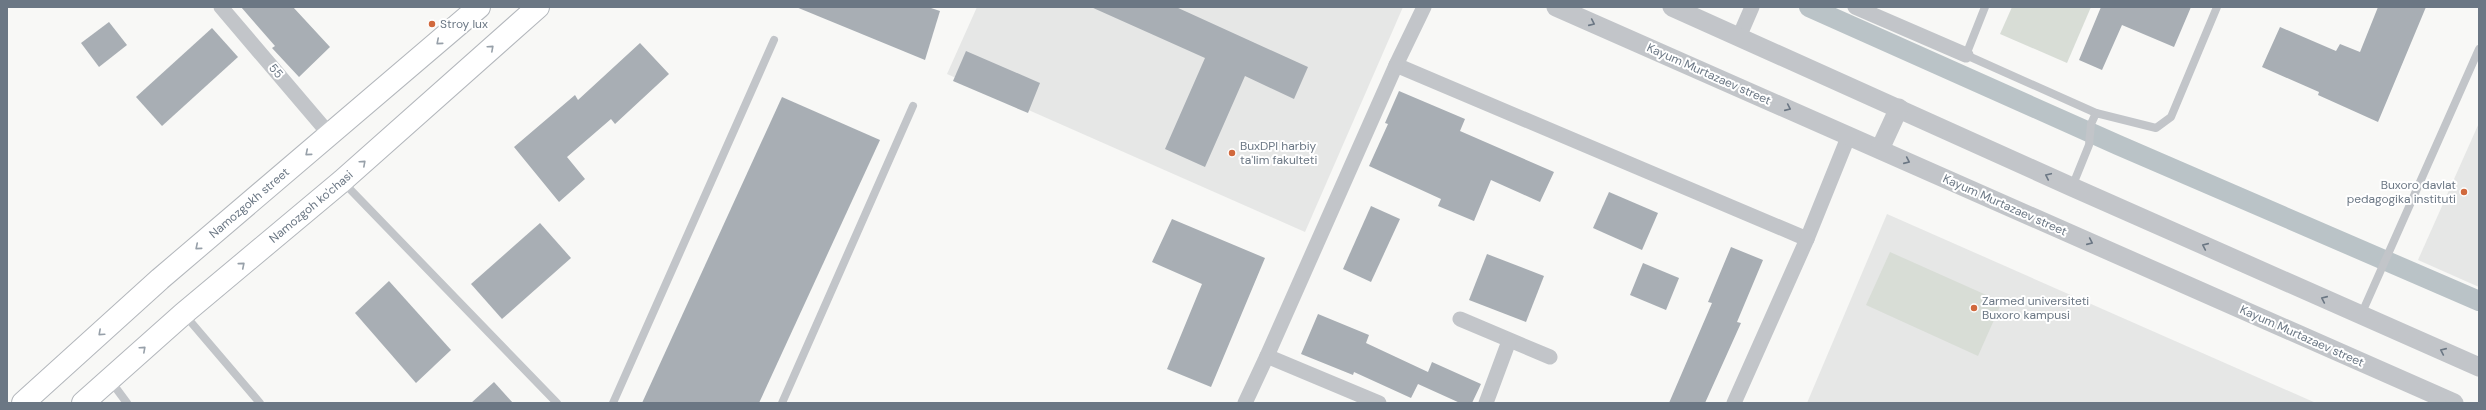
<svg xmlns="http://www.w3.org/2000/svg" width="2486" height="410" font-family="'DM Sans',sans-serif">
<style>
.built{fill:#e6e7e6}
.green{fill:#d8ddd6}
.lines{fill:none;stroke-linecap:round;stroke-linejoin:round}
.canal{stroke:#bac3c7;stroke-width:20}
.building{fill:#a8aeb4}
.secondary-casing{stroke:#b3b7bc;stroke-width:24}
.service{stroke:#c2c5c9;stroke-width:8}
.minor{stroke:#c2c5c9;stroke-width:15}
.tertiary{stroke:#c2c5c9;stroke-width:19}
.secondary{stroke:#fff;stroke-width:22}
.oneway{stroke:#6b7784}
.oneway2{stroke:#97a0a9}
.poi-dot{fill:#d1693d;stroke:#fff;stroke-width:1.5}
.labels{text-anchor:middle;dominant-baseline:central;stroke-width:4;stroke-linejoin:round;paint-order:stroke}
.poi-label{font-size:12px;fill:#6b7784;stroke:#fff;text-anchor:start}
.street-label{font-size:12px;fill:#6b7784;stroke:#fff}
</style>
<rect width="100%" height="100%" fill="#f8f8f6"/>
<g class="built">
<path d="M977,7H1403L1305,232L947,74Z"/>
<path d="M2479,123V287L2418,260Z"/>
<path d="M1887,214L2316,403H1807Z"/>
</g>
<g class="green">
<path d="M2012,7H2091L2067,63L2000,34Z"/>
<path d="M1890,252L2002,302L1978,356L1866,305Z"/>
</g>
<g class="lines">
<path class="canal" d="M1809,7L2118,145L2479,301"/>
</g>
<g class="building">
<path d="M241,7H293L330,47L299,77L272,48L275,46Z"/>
<path d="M796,7H928L940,11L925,60Z"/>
<path d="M1091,7H1176L1308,67L1294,99L1245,76L1205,167L1165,149L1205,58Z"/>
<path d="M2101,7H2191L2174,47L2122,25L2102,70L2079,60Z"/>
<path d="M2378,7H2426L2378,122L2318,95L2319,92L2262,67L2280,27L2336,51L2340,44L2360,52Z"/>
<path d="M109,22L127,45L99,67L81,43Z"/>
<path d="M212,28L238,57L162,126L136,97Z"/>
<path d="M640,43L669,74L615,124L611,119L567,157L585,179L559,202L514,147L575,95L578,100Z"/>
<path d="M966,51L1040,83L1028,113L953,81Z"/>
<path d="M1399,91L1465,119L1460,131L1554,172L1540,202L1491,180L1474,221L1438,206L1441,199L1369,166L1388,124L1385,123Z"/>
<path d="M782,97L880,140L759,403H642Z"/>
<path d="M1609,192L1658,213L1642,250L1593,228Z"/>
<path d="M1371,206L1400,219L1371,282L1343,269Z"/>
<path d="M1172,219L1265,258L1211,387L1167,369L1202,284L1152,262Z"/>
<path d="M540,223L571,258L502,319L471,284Z"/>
<path d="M1731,247L1763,260L1737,322L1741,323L1705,403H1669L1712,303L1708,302Z"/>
<path d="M1487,254L1544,276L1526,322L1469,300Z"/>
<path d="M1643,263L1679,278L1666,310L1630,295Z"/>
<path d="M389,281L451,350L416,383L355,313Z"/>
<path d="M1318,314L1369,335L1366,343L1428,372L1432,362L1481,384L1472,403H1460L1418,384L1411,398L1354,372L1353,375L1301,354Z"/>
<path d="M494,382L513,403H471Z"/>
</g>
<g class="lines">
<defs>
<g id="secondary">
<path id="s1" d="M23,403L160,279L479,7"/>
<path id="s2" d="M83,403L183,314L342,181L538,7"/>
</g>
</defs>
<use href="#secondary" class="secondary-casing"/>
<g class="service">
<path d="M1985,7L1966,55L2096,113"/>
<path d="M343,182L557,403"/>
<path d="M2072,187L2089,145L2091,124L2096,113L2156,128L2171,117L2217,7"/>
<path d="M184,314L260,403"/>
<path d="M2361,315L2479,49"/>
<path d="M110,380L127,403"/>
<path d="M613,403L774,40"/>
<path d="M782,403L913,106"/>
</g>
<g class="minor">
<path d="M221,7L330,135"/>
<path d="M1855,7L1966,55"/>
<path d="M1739,37L1752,7"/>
<path d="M1396,65L1807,239"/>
<path d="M1460,319L1550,357"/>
<path d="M1245,403L1267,356"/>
<path d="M1379,403L1267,356L1396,65L1424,7"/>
<path d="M1486,403L1509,341"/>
<path d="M1734,403L1807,239L1849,135"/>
</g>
<g class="tertiary">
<path d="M1556,7L2454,403"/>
<path d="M1672,7L2072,187L2479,367"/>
<path d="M1880,149L1899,108"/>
</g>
<use href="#secondary" class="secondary"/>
</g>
<defs><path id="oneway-chevron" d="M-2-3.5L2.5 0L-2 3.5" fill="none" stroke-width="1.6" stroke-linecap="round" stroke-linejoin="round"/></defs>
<g class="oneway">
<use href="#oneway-chevron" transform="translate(1592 23) rotate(24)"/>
<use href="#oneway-chevron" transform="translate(1788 108) rotate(24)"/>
<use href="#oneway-chevron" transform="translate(1907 161) rotate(24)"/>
<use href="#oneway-chevron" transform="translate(2048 176) rotate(-155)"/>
<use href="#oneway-chevron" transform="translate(2090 242) rotate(24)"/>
<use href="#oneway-chevron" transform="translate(2205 246) rotate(-156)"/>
<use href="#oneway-chevron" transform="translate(2324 299) rotate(-156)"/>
<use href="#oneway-chevron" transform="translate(2443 351) rotate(-156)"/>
</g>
<g class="oneway2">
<use href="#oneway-chevron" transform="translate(439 42) rotate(139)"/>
<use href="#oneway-chevron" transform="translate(491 48) rotate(-42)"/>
<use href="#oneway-chevron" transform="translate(308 153) rotate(140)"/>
<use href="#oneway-chevron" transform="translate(363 163) rotate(-42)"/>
<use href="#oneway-chevron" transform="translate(198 247) rotate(140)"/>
<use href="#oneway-chevron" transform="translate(242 265) rotate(-40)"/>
<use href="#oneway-chevron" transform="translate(101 333) rotate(138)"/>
<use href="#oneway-chevron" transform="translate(143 349) rotate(-42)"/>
</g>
<g class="poi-dot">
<circle cx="432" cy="24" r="4"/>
<circle cx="1232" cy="153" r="4"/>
<circle cx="2464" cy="192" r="4"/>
<circle cx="1974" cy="308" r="4"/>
</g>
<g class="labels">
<g class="poi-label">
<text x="440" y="24">Stroy lux</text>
<text x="1240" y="146">BuxDPI harbiy<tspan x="1240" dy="14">ta'lim fakulteti</tspan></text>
<text x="2456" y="185" text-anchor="end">Buxoro davlat<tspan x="2456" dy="14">pedagogika instituti</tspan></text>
<text x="1982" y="301">Zarmed universiteti<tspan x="1982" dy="14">Buxoro kampusi</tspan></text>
</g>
<g class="street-label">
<text transform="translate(276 71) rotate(50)">55</text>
<text transform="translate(1709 74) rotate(24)">Kayum Murtazaev street</text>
<text stroke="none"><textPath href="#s1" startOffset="302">Namozgokh street</textPath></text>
<text transform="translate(2005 205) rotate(24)">Kayum Murtazaev street</text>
<text stroke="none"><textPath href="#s2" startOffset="301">Namozgoh ko'chasi</textPath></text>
<text transform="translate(2302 336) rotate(24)">Kayum Murtazaev street</text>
</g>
</g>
<rect width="2486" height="410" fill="none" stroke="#6b7784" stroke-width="16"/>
</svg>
